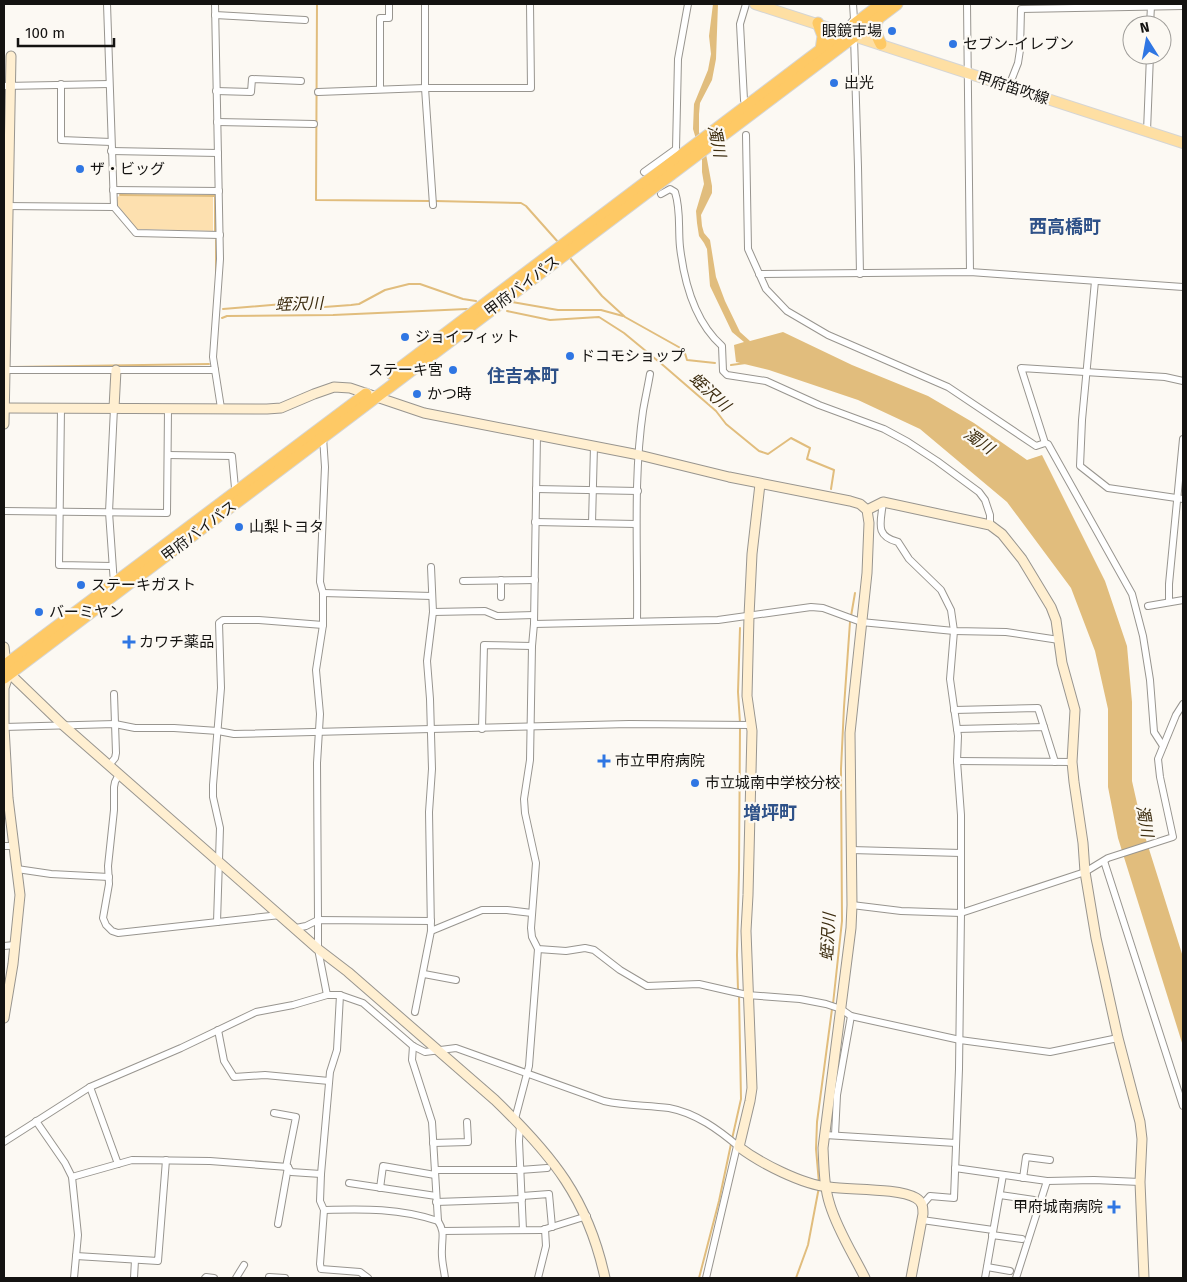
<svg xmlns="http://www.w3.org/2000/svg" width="1187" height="1282" font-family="'Fira Sans','Noto Sans JP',sans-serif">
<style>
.green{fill:#fde0af}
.water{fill:#e1bd7d}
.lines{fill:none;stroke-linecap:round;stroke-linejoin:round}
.stream{stroke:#e1bd7d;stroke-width:2}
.street-casing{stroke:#98958f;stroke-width:8}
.secondary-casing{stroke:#98958f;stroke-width:11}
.primary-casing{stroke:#d5d5d4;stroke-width:12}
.highway-casing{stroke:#d5d5d4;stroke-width:13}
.street{stroke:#fff;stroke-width:6}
.secondary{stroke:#ffefd1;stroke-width:9}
.primary{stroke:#fedfa3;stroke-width:10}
.highway{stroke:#fec965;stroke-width:11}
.poi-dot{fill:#2f76e3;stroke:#fcf9f3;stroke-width:2}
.labels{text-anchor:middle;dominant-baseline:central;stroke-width:4.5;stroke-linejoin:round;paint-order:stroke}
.poi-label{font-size:15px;fill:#141311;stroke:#fcf9f3;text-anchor:start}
.street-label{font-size:15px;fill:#141311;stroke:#fcf9f3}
.water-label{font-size:16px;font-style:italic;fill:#3d2d10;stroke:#fcf9f3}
.quarter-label{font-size:18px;font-weight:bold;fill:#2e5188;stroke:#fcf9f3}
</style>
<rect width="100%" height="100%" fill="#fcf9f3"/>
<path class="green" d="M122,195L213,197V231L136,229L116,203L117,197Z"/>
<path class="water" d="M713,4H718L716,59L712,80L700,103L699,114V132L706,154L712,186V193L701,215L702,226L704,233L710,240L716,277L725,301L740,332L750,341L783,332L852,365L928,396L974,423L1027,460L1042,455L1105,581L1127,646L1132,702V781L1143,830L1183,957V1046L1118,838L1108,787V709L1095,651L1071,588L1007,502L920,429L858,400L769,370L736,362L734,345L744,342L732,332L710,286L707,249L704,243L699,236L697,223L696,211L704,184L702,172V159L693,129L694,104L708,70L711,54L709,36Z"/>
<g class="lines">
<g class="stream">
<path d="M317,4L316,200L430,201"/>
<path d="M120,195L215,196V231"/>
<path d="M435,201L521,203L526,206L558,242"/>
<path d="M216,240V278"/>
<path d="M570,258L602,296L625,317L684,350L687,360L715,363"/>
<path d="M512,302L558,310H601L623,316"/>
<path d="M223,309L283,304L311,308L351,305L359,304L385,290L409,284H420L463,299L476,301"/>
<path d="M507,311L550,320L599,317L624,333L664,366L716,411L726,424L759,451L768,454L791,438L810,448L807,459L834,470L831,489"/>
<path d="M222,318L227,316L333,315L467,309"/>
<path d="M731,365L746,363"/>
<path d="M12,367L209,364"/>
<path d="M740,628L738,692L740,723"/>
<path d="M738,990L737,955L739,869L740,728"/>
<path d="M833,1004L842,921L841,769L844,707L850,622L855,593"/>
<path d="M732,1139L741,1099L739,995"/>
<path d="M819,1183L816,1149L817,1122L832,1009"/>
<path d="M699,1278L719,1201L731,1144"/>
<path d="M796,1278L808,1245L819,1187"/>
</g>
<defs>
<g id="street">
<path d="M107,4L114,207L136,233L220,235"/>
<path d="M215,4L220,259L213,357L221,408"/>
<path d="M425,4V88L433,205"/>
<path d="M967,4L970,272"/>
<path d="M215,15L305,20"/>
<path d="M850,24L854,19L853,4"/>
<path d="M1150,25L1151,6"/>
<path d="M854,37L858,167L860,274"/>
<path d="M61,84V140L111,142"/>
<path d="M4,86L109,84"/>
<path d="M1009,86L1018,63L1020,50L1021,9L1183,6"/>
<path d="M380,89V18H389V4"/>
<path d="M216,91L251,92L252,79L301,81"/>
<path d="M318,92L425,88H531L530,4"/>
<path d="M744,100L740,24L746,4"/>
<path d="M217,122L314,124"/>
<path d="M1147,131L1150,55"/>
<path d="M746,135L748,249L766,289L787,311L828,335L948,387L1036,446L1045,443L1048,444L1132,594L1143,636L1150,680L1154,732L1163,746"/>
<path d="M111,151L218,153"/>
<path d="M644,172L676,149L678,59L688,4"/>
<path d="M113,190L219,191"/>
<path d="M661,194L670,189L675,192C681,211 678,228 680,247C684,281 695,322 722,346L723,371L727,375L766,381L819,405L884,429L908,442L937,461L979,492L985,500L990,515V525"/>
<path d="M4,206L114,207"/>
<path d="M759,274L970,272L1183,287"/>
<path d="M1095,281L1082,420L1080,466L1108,488L1183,499"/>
<path d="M5,370H215"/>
<path d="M61,408L59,565L112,566"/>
<path d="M537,434L534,624L532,646L530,760L524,799L525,813L536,863L531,928L532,937L538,949L566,951L585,948L594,950L620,970L647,986L699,984L747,995L800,999L826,1004L841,1009L851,1016L960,1040L1050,1052L1118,1038"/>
<path d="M323,437L325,467L320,582L323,593V625L316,670L320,714L317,763L318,920V949L327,995"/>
<path d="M1045,443L1021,368L1165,377L1183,381"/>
<path d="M168,455L232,456L235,488L237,491"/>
<path d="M536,489L638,491"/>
<path d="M883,502C881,522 874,536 898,542L909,559L941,590L951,610L954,631L950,679L958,736L957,761L961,815V913L959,1069L954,1198L930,1196L923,1204"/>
<path d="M4,511L167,513L168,409"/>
<path d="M535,522L636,524"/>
<path d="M592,523L594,446"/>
<path d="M463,581L535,580"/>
<path d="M114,584L109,512L114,408"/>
<path d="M323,593L432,596"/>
<path d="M501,597V580"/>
<path d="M1169,602V584L1183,439"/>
<path d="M1148,606L1183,600"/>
<path d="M433,612L485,611L497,616L534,615"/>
<path d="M637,621C638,553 633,479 643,411C645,399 648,386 650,374"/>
<path d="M534,624L718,620L811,607L823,608L861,622L954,631L1006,632L1059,640"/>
<path d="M954,710L1038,708L1044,727"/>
<path d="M4,727L115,724L135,728H174L218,731L234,734L629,724L751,725"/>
<path d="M482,729L484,645L532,646"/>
<path d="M957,729L1044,727L1055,762"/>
<path d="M957,761L1072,762"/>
<path d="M110,764L115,758L116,753L114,694"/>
<path d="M119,774L115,782L114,787V810L108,866L109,884L103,918L106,925L112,931L118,933L280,915"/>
<path d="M4,846H13"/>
<path d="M851,850L961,853"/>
<path d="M1104,861L1183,1106"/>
<path d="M17,869L51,874L109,877"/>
<path d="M852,905L901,911L961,913L1085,872L1108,858L1173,837L1160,777L1158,759L1176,715L1183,704"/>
<path d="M217,922L220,828L213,797V785L221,688L219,623L223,620H259L323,625"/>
<path d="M296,928L306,926L318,920L431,921"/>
<path d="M431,931L482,910H507L532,913"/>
<path d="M4,946L14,945"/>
<path d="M424,974L456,980"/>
<path d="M340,995L337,1050L330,1072L321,1174L320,1201L324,1210L320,1264L321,1269L360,1272L368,1278"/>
<path d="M415,1012L431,931L429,812L432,769L430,699L427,661L433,612L431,567"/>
<path d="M218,1030L224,1061L234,1077L265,1075L329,1081"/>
<path d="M413,1046L412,1060L432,1122L438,1221C445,1232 442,1237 442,1249C441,1259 444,1269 445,1278"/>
<path d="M90,1087L118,1164"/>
<path d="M274,1113L296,1117L286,1167"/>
<path d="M515,1119L529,1066L538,949"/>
<path d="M36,1121L65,1163L72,1177L78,1235L74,1278"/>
<path d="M520,1125L519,1141L523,1230"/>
<path d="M825,1135L956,1143"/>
<path d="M835,1135L837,1095L851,1016"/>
<path d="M4,1142L90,1087L181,1048L256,1012L293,1005L327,995H340L363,1003L413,1046L425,1052L456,1048L604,1101C626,1106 648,1105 669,1108C696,1113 719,1130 739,1147"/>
<path d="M433,1143L468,1142L467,1122"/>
<path d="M955,1168L1047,1181L1094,1180L1140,1182"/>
<path d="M435,1170H520L547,1168"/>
<path d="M72,1177L132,1160L210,1161L288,1167L291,1172L321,1174"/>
<path d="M1023,1178L1026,1157L1050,1160"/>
<path d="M349,1183L436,1196"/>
<path d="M380,1188L383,1166L435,1175"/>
<path d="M1000,1195L1034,1200"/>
<path d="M522,1196L549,1194L552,1227"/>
<path d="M436,1202L522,1199"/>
<path d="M324,1210C364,1209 399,1208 438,1221"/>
<path d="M922,1220L993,1230"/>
<path d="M278,1224L288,1167"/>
<path d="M443,1231L542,1230L587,1216"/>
<path d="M992,1235L1022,1239"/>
<path d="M76,1256L158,1261L166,1160"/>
<path d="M987,1267L1010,1271"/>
<path d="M269,1277L285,1278"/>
<path d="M134,1278L135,1260"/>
<path d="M205,1278L206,1277L214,1278"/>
<path d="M236,1278L244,1265"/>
<path d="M538,1278L546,1246L545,1229"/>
<path d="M706,1278L737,1146"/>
<path d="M985,1278L1003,1175"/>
<path d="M1016,1278L1047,1181"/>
</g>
<g id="secondary">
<path d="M4,408L267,409L281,408L314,394L334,387L350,388L424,413L639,455L729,477L850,501L860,504L867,510L869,523L867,573L850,733L852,905L851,928L823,1148C824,1167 824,1187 830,1205C838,1231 853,1254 865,1278"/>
<path d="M114,408L116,370"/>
<path d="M4,424L11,56"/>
<path d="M760,484L752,554L749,616L747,696L752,731L748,895L746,931L752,1088L750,1101L739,1147C760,1163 803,1185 829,1187C851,1190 899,1188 916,1198C923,1202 923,1208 923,1214L911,1278"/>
<path d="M867,510L883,502L990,525L1002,534L1022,559L1051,607L1056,620L1062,663L1075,710L1072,762L1074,782L1083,843L1085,872L1096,938L1118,1038L1140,1122L1142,1139L1140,1182L1144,1278"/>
<path d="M4,647L6,664L9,673L63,725L318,949L348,972L495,1100C553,1156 588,1199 605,1278"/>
<path d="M4,725V688L9,673"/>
<path d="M4,727L8,798L20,895L13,964L4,1018"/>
</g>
<path id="primary" d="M755,4L1183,143"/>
<g id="highway">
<path d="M878,18C874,28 876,35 881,44"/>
<path d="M818,23L823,36L821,50"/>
<path d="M392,374L881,4"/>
<path d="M4,666L366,394"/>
<path d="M4,678L897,4"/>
</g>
</defs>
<use href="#street" class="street-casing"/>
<use href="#secondary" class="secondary-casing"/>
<use href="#primary" class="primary-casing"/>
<use href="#highway" class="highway-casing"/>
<use href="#street" class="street"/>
<use href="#secondary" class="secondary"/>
<use href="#primary" class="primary"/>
<use href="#highway" class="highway"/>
</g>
<g class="poi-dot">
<circle cx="892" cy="31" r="5"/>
<circle cx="953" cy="44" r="5"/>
<circle cx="834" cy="83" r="5"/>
<circle cx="80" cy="169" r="5"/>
<circle cx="405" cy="337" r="5"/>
<circle cx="570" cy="356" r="5"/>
<circle cx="453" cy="370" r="5"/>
<circle cx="417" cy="394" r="5"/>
<circle cx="239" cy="527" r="5"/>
<circle cx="81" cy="585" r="5"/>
<circle cx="39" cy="612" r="5"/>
<path d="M126.5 634.5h5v5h5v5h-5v5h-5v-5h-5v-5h5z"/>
<path d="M601.5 753.5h5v5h5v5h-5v5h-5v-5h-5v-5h5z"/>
<circle cx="695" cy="783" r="5"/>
<path d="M1111.5 1199.5h5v5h5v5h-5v5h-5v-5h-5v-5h5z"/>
</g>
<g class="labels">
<g class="poi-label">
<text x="882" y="31" text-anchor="end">眼鏡市場</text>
<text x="963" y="44">セブン-イレブン</text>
<text x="844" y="83">出光</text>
<text x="90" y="169">ザ・ビッグ</text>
<text x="415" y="337">ジョイフィット</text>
<text x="580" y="356">ドコモショップ</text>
<text x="443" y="370" text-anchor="end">ステーキ宮</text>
<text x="427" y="394">かつ時</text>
<text x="249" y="527">山梨トヨタ</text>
<text x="91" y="585">ステーキガスト</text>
<text x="49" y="612">バーミヤン</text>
<text x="139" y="642">カワチ薬品</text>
<text x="615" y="761">市立甲府病院</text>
<text x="705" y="783">市立城南中学校分校</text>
<text x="1103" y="1207" text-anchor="end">甲府城南病院</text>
</g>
<g class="street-label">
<text transform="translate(1013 88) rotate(18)">甲府笛吹線</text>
<text transform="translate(522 286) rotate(-37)">甲府バイパス</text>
<text transform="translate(199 531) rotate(-37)">甲府バイパス</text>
</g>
<g class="water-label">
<text transform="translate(717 141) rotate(78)">濁川</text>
<text transform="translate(299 304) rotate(-2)">蛭沢川</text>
<text transform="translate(710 392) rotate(42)">蛭沢川</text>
<text transform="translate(979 441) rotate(35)">濁川</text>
<text transform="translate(1145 821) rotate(80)">濁川</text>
<text transform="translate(828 937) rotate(-87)">蛭沢川</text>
</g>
<g class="quarter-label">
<text x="1065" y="227">西高橋町</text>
<text x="523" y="376">住吉本町</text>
<text x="770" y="813">増坪町</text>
</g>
</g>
<rect width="1187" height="1282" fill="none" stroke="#141311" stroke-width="10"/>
<g transform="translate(1147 40) rotate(349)"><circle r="24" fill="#fcf9f3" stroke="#9f9d99"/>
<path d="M0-4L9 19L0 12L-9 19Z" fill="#2f76e3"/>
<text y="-8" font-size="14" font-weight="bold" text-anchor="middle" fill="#141311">N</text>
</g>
<path d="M18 38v8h96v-8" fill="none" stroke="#141311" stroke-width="2.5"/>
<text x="25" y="38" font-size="15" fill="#141311" stroke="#fcf9f3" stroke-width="4" paint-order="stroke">100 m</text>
</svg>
